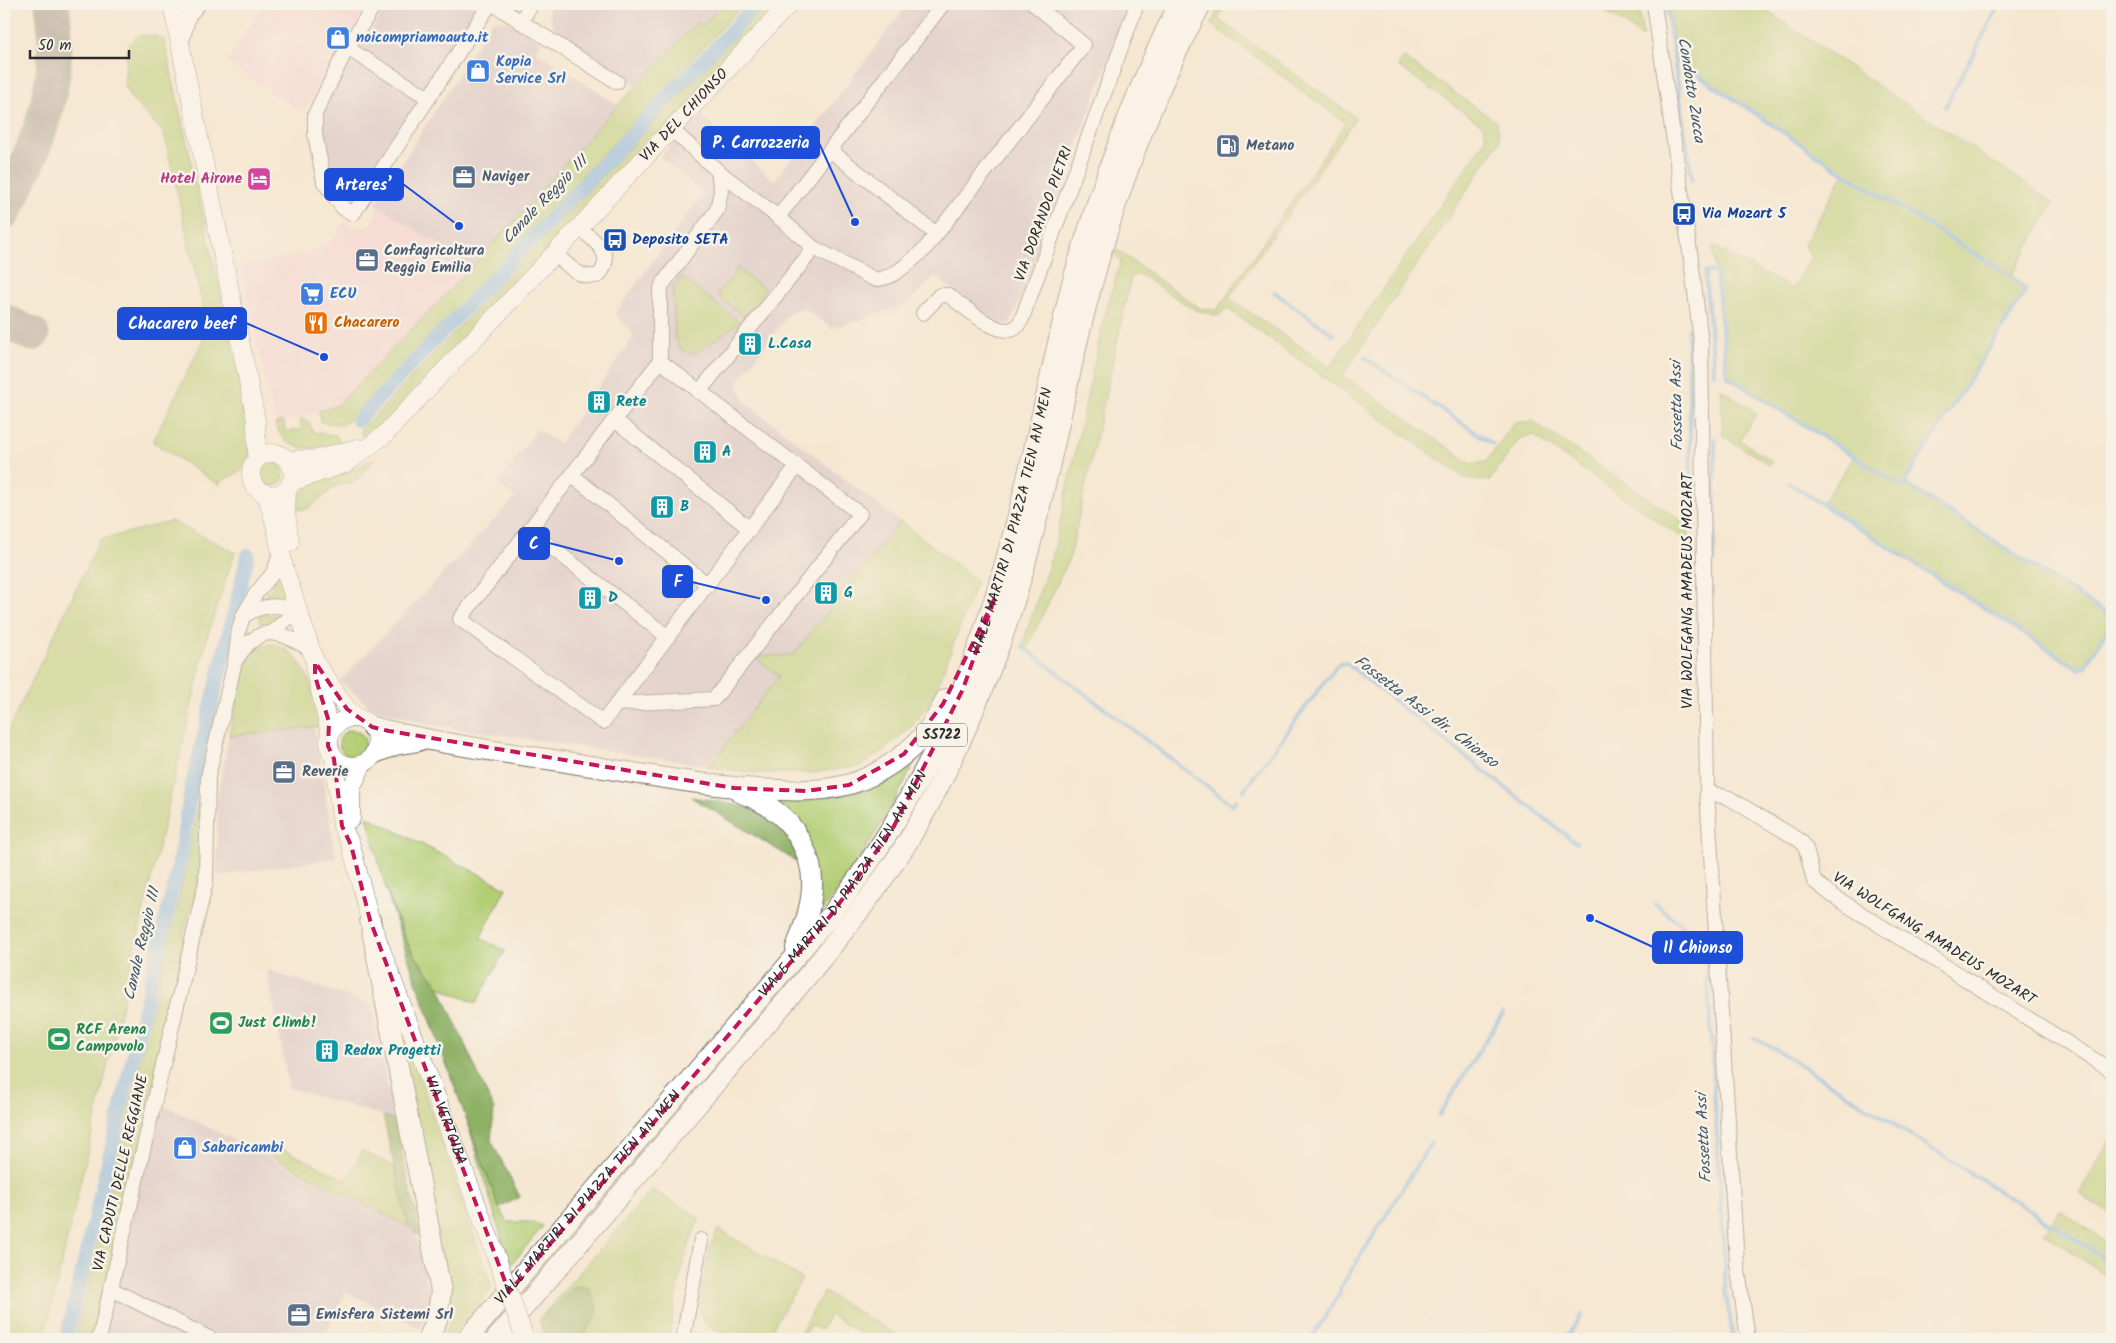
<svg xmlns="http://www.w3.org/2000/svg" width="2116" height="1343" font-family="Kalam,sans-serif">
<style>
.built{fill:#f6cfd6}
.industrial{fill:#d1bdc9}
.green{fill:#b3ce73;stroke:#6f7c4f}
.forest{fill:#8eb165;stroke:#5c6e48}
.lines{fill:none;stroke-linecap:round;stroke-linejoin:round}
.stream{stroke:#76b2e8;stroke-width:4}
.canal{stroke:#76b2e8;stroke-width:14}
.taxiway{stroke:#90897e;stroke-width:35}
.minor-casing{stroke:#726d65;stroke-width:16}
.major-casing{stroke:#726d65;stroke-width:19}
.highway-casing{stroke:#726d65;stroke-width:22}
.minor{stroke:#fff;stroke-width:14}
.major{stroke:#fff;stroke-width:18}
.highway{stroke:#fff;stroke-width:20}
.major-bridge-casing{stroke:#726d65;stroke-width:19;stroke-linecap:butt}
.major-bridge{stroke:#fff;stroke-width:18}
.marked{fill:none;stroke:#c2185b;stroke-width:4;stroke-dasharray:10 6;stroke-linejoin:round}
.labels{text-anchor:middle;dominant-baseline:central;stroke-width:5;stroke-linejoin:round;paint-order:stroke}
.shield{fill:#f7f3e8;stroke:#686764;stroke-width:1}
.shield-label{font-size:14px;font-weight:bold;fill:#2b2b2b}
.shop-label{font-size:15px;font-weight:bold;fill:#366cbe;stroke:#f7f3e8;text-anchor:start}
.street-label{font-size:15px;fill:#2b2b2b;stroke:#f7f3e8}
.service-label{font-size:15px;font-weight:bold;fill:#4e5e75;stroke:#f7f3e8;text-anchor:start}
.hotel-label{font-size:15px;font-weight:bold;fill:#b23c85;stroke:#f7f3e8;text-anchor:end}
.transit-label{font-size:15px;font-weight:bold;fill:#164399;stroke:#f7f3e8;text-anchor:start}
.food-label{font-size:15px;font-weight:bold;fill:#c56008;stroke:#f7f3e8;text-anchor:start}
.culture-label{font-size:15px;font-weight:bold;fill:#0d838f;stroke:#f7f3e8;text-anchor:start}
.leisure-label{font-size:15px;font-weight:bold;fill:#27864d;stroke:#f7f3e8;text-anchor:start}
.water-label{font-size:16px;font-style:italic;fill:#425464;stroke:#f7f3e8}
.leader{fill:none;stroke:#1d4ed8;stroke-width:2}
.callout-dot{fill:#1d4ed8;stroke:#f7f3e8;stroke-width:2}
.callout{fill:#1d4ed8;stroke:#1d4ed8;stroke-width:2}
.callout-label{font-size:16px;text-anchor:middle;font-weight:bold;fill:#fff}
</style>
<rect width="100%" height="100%" fill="#f7f3e8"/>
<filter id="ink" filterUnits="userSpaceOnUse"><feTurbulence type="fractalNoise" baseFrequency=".02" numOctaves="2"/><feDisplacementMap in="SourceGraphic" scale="10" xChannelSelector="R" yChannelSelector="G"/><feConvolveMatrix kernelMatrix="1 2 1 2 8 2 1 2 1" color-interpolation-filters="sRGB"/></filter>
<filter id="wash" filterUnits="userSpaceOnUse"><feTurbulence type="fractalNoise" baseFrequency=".0096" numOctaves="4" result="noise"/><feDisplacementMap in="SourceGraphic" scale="20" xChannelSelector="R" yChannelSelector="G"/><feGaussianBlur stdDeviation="1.12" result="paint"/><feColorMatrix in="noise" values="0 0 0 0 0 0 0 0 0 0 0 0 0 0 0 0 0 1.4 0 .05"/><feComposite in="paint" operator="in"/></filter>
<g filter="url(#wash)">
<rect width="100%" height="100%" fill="#f5e7d1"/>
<g class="built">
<path d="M264,4H370L303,112L226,63Z"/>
<path d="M376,204L472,267L337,406L275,424L240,263L247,265L317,250L331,241L345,221L352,228L369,226L376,215Z"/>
</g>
<g class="industrial">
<path d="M388,4H474L475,13L357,201L328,180L318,114Z"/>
<path d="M550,4H724L702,26L697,22L638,85L554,30L548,12Z"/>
<path d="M908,4H1128L1025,290L1009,324L997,323L935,276L904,306L832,328L804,308L791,311L737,383L745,402L977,581L934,696L913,725L884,750L861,766L812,773H757L428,724L370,707L340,681L515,498L498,484L537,429L559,444L634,336L615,313L703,193L660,157L700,114L774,181Z"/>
<path d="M498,20L510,22L541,42L536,51L618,105L472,267L376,204L492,21Z"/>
<path d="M314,726L336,858L217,876V799L229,736Z"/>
<path d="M267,970L371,1004L394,1119L289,1088Z"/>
<path d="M155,1101L414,1229L430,1293L427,1317L420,1328L346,1292L324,1335L332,1339H101Z"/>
</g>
<g class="green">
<path d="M724,4H744L360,413L342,425L320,422L319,411L337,406L472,267L618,105L697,22L702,26Z"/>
<path d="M766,4H784L375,438L362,436L360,432L363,426L369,422Z"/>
<path d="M1221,4H1226L1218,19L1356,118L1229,298L1330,367L1486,139L1484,126L1398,66L1404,58L1497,122L1500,141L1343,375L1471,464L1486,462L1514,423L1532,421L1688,525V542L1533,435L1520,438L1490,480L1478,481L1463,477L1227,308L1219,316L1195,310L1139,274L1131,277L1070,557L1026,650L1022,646L1055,546L1103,323L1121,260L1116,256L1117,250L1199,308L1217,310L1346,123L1211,24Z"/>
<path d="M1595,4H1638L1643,37Z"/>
<path d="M1668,4H1756L2054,203L2011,276L2026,290L1905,483L2112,617V622L2085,666L2079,669L1822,503L1854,457L1727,376L1713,246L1793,289L1812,257L1804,245L1844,173L1677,61Z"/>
<path d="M142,35L155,36L164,40L248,418L250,453L245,469L221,481L219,485L153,442L208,330L164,133L130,97L124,84L128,45L137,36Z"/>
<path d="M737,268L766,290L744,317L717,295L726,282H730Z"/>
<path d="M681,277L740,322L695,354L681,350L675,338L673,289Z"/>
<path d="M1721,389L1757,413L1740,440L1772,461L1770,465L1723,436Z"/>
<path d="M300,419L308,421L313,432L336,435L341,443C313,450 288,455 275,424L283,421L286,432L302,429Z"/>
<path d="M376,457L355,482L337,485L308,509L293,510C300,475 350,475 376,457Z"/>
<circle cx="272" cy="474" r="12"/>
<path d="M171,521L235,552L209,630L44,1339H4V739L100,540Z"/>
<path d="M900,521L977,581L934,696L913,725L884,750L861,766L812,773H757L708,767L779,676L758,660L760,656L793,655Z"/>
<path d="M280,572L287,604L258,605L276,582Z"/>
<path d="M268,614L284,617L266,629L260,622V616Z"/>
<path d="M273,644C308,654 314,695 322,726L229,736C234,718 242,667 253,654C259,647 265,645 273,644Z"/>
<circle cx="352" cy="743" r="13"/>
<path d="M918,753C892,814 852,870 813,923L820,890L768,797C811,797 854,801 892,776C901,770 910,761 918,753Z"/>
<path d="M199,797C199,826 202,855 198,883C193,909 179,935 181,963L100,1339H75L188,860Z"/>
<path d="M367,816L506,888L480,938L505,951L476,1003C465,998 447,993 438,985C394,941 382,874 367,816Z"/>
<path d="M388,986L492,1288L449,1339H442L450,1323V1296Z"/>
<path d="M469,1127L499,1208L508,1222H533L543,1226L510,1266Z"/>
<path d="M2112,1136V1215L2079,1194Z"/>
<path d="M272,1144L347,1180L362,1151L395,1167L408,1226L265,1153Z"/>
<path d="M652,1190L700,1218C681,1257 676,1297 669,1339H582L589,1288L576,1286L539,1319Z"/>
<path d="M2060,1210L2112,1246V1280L2044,1233Z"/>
<path d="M718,1229L802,1279L766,1339H733L706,1324L701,1316L699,1305L710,1247Z"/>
<path d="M824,1292L904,1339H870L830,1315L821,1330L811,1325L803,1339H797Z"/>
</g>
<g class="forest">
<path d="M691,797C725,803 765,805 786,835C792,844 795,854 799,863Z"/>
<path d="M385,886L409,948L439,986L494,1110L491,1140L520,1197L499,1208L412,970Z"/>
<path d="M383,1116L394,1119L420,1234L415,1235L414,1229L408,1226Z"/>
<path d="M576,1286L589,1288C606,1322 593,1313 582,1339H545L539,1319Z"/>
</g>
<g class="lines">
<g class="stream">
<path d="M1666,4L1692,180"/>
<path d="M1674,59L1844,173L2011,276L2026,290L1904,483"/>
<path d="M1945,107L2000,4"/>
<path d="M1274,292L1334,335"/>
<path d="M1688,329L1691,482"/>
<path d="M1364,357L1493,444"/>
<path d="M1714,373L1705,272L1716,271L1727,376L1899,485L1904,483L2112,617"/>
<path d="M1789,483L2079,669L2085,666L2111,625"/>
<path d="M1691,493V528"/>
<path d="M1714,561L1715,439"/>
<path d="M2112,623V622"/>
<path d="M1022,646L1232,805L1236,800"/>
<path d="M1243,791L1338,664L1346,663L1576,843"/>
<path d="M1655,904L1706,944"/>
<path d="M1705,934L1726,1292L1733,1339"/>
<path d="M1754,1038L1777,1050L2112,1263"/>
<path d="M1439,1115L1503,1013"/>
<path d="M1343,1284L1431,1143"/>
<path d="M1311,1339L1339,1295L1341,1287"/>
<path d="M1565,1339L1582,1315"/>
</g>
<g class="canal">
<path d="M358,420L757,4"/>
<path d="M66,1339L179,863L192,784L248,555"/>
</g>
<g class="taxiway">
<path d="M4,212C38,143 64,84 52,4"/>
<path d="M4,321L32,334"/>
</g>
</g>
</g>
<g filter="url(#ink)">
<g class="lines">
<defs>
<g id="minor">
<path d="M375,4L347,48L315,114V134L324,182L343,208L353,214L490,4"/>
<path d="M493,4L617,82"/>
<path d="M943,4L778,217L814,248L874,279C892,281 910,261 924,250L1084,45L1034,4"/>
<path d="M1654,4L1691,259L1701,342L1707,792L1737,1263L1748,1339"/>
<path d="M520,22L532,4"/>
<path d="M181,45L189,15L199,4"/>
<path d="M347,48L429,98"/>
<path d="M830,150L936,234"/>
<path d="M718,171L778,217"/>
<path d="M555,254C568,265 581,281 599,275C616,254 595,242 580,228"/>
<path d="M923,313L940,295H948C962,305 996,336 1013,329C1016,328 1019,323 1021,321L1137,4"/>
<path d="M660,361L797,466L603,722L460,619L660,361V293L662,285L717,210L721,191L718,171L671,129"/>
<path d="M699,392L814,248"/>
<path d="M615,420L750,529"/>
<path d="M573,476L708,585"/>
<path d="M530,531L668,637"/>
<path d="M245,615C264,604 277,605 299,609"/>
<path d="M272,632L299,609"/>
<path d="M235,661C259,624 274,628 310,649"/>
<path d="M617,704L714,699L860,514L797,466"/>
<path d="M1707,792L1729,798L1801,841L1806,849L1814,881L1833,896L2112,1071"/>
<path d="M111,1289L211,1339"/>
<path d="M99,1339L206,881L208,777L235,661L239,630L243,616L255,595L273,573L278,560L280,550"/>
<path d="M683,1339L701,1240"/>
</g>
<g id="major">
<path d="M172,4L256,420L257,459"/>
<circle cx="272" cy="474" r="21"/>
<path d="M288,460L317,459L358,448"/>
<path id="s1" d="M291,482L347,463L384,435L789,4"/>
<path d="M287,489L286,512L290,543"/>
<path d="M266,493L275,524L284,567L315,662L347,709L357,718"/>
<path d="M315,670L330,733"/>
<circle cx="353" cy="742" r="24"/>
<path id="s2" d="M334,759L342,826L351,845L370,920L495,1253"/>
<path d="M351,819V789L362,765"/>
</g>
<g id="highway">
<path d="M372,727C441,745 513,753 584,765C649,775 713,788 779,790C802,791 827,791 850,784C891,771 929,739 946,699"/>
<path d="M375,753L395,745L418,741"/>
<path d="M740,792C750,797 762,801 771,808C796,824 814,858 812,888C811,909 803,929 796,948"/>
<path d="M370,920L441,1291L437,1320L428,1339"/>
<path id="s3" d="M467,1339L831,915C885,844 930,770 963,687C1015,559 1039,421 1071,287C1099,190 1133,95 1179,4"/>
<path d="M496,1339C569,1256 640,1172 712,1087C779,1009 849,932 905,846C941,789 968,727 992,665C1036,552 1055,431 1084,314C1111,208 1149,101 1201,4"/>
</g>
</defs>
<use href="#minor" class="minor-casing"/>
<use href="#major" class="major-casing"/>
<use href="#highway" class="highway-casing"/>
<use href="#minor" class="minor"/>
<use href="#major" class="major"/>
<use href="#highway" class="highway"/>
<defs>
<path id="major-bridge" d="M495,1253L525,1339"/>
</defs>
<use href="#major-bridge" class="major-bridge-casing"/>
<use href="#major-bridge" class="major-bridge"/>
</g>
</g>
<path d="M0 0H2116V1343H0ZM994,600L963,689L893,828L831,915L509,1292L370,920L351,845L342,826L334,759L328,746L329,722L315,676V662L347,709L372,727L389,731L734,788L806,791L849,785L904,754L943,704Z" fill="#f5e7d1" fill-opacity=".55" fill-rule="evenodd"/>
<path class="marked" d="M994,600L963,689L893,828L831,915L509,1292L370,920L351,845L342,826L334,759L328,746L329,722L315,676V662L347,709L372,727L389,731L734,788L806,791L849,785L904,754L943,704Z"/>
<defs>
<symbol id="shop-square" viewBox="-11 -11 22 22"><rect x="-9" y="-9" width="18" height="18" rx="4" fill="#3f7fe0" stroke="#f7f3e8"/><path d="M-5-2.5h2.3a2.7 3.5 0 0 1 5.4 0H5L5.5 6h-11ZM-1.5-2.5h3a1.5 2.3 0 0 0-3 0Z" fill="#fff"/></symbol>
<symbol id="fuel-square" viewBox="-11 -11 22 22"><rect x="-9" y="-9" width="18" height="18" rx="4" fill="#5c6f8a" stroke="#f7f3e8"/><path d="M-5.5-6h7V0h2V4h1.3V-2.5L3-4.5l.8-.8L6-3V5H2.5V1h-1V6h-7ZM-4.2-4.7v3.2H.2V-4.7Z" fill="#fff"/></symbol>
<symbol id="office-square" viewBox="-11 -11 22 22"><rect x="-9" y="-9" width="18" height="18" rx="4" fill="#5c6f8a" stroke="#f7f3e8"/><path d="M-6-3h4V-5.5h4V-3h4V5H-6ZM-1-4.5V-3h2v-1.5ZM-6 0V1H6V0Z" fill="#fff"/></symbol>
<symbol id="hotel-square" viewBox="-11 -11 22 22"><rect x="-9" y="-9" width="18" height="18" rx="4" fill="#d1479c" stroke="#f7f3e8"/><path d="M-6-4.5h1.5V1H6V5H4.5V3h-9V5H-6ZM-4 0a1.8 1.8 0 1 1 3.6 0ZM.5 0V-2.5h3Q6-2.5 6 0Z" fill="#fff"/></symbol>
<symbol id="bus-square" viewBox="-11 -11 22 22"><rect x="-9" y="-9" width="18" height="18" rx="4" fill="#1a4fb4" stroke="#f7f3e8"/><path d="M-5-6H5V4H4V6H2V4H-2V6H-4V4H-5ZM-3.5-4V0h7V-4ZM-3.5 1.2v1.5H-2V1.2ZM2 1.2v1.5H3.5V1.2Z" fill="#fff"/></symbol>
<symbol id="supermarket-square" viewBox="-11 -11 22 22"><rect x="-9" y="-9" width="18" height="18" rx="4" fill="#3f7fe0" stroke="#f7f3e8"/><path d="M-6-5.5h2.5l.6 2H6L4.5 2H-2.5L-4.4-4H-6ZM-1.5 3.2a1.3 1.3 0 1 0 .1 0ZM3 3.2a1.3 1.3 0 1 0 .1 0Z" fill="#fff"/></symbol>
<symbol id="restaurant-square" viewBox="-11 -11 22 22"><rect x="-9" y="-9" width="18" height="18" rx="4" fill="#e8710a" stroke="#f7f3e8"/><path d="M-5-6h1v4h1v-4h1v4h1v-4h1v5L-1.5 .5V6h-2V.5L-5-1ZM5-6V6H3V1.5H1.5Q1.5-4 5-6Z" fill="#fff"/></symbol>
<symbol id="building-square" viewBox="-11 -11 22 22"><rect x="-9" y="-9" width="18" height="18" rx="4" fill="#0f9aa8" stroke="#f7f3e8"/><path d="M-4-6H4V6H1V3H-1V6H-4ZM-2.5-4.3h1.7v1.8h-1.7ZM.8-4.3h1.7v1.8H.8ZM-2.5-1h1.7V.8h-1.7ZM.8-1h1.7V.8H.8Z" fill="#fff"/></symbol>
<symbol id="stadium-square" viewBox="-11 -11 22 22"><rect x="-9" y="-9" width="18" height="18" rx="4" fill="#2e9e5b" stroke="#f7f3e8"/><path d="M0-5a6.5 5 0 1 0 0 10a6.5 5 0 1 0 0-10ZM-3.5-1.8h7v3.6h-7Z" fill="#fff"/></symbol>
</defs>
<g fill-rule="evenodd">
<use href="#shop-square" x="324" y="24" width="28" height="28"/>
<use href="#shop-square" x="464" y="57" width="28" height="28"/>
<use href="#fuel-square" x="1214" y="132" width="28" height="28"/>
<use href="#office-square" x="450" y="163" width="28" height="28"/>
<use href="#hotel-square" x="245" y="165" width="28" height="28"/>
<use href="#bus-square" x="1670" y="200" width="28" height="28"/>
<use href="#bus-square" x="601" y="226" width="28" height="28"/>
<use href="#office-square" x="353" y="246" width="28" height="28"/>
<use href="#supermarket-square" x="298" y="280" width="28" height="28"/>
<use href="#restaurant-square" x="302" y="309" width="28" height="28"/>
<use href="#building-square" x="736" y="330" width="28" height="28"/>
<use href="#building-square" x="585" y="388" width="28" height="28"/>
<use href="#building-square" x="691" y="438" width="28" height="28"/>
<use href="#building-square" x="648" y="493" width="28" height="28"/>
<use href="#building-square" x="812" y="579" width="28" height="28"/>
<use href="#building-square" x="576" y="584" width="28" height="28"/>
<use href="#office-square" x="270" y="758" width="28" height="28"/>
<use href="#stadium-square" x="207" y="1009" width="28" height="28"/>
<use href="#stadium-square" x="45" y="1025" width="28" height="28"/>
<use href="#building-square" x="313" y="1037" width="28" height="28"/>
<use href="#shop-square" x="171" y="1134" width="28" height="28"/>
<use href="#office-square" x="285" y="1301" width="28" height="28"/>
</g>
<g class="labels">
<rect class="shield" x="917" y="723.5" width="50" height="23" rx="4"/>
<g class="shield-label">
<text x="942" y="735">SS722</text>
</g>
<g class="shop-label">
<text x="356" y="38">noicompriamoauto.it</text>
<text x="496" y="62">Kopia<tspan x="496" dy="17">Service Srl</tspan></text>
<text x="330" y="294">ECU</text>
<text x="202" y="1148">Sabaricambi</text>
</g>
<g class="street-label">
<text stroke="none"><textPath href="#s1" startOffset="544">VIA DEL CHIONSO</textPath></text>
<text transform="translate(1044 214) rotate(-70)">VIA DORANDO PIETRI</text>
<text stroke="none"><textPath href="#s3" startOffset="996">VIALE MARTIRI DI PIAZZA TIEN AN MEN</textPath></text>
<text transform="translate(1688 591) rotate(-90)">VIA WOLFGANG AMADEUS MOZART</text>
<text stroke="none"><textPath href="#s3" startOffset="591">VIALE MARTIRI DI PIAZZA TIEN AN MEN</textPath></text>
<text transform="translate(1934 939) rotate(32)">VIA WOLFGANG AMADEUS MOZART</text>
<text stroke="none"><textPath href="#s2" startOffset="380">VIA VERTOIBA</textPath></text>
<text transform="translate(121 1173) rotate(-77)">VIA CADUTI DELLE REGGIANE</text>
<text stroke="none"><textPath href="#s3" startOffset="186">VIALE MARTIRI DI PIAZZA TIEN AN MEN</textPath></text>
</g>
<g class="service-label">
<text x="1246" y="146">Metano</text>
<text x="482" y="177">Naviger</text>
<text x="384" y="251">Confagricoltura<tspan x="384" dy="17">Reggio Emilia</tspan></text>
<text x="302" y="772">Reverie</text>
<text x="316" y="1315">Emisfera Sistemi Srl</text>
</g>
<g class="hotel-label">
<text x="242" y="179">Hotel Airone</text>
</g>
<g class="transit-label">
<text x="1702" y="214">Via Mozart 5</text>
<text x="632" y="240">Deposito SETA</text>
</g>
<g class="food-label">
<text x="334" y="323">Chacarero</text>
</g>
<g class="culture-label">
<text x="768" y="344">L.Casa</text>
<text x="616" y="402">Rete</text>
<text x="722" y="452">A</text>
<text x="680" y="507">B</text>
<text x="844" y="593">G</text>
<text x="608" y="598">D</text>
<text x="344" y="1051">Redox Progetti</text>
</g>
<g class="leisure-label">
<text x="238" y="1023">Just Climb!</text>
<text x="76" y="1030">RCF Arena<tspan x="76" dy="17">Campovolo</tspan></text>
</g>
<g class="water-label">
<text transform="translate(1691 90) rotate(81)">Condotto Zucca</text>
<text transform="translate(545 200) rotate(-46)">Canale Reggio III</text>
<text transform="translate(1677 406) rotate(-91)">Fossetta Assi</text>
<text transform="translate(1426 712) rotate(37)">Fossetta Assi dir. Chionso</text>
<text transform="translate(142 944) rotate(-77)">Canale Reggio III</text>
<text transform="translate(1704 1138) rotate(-93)">Fossetta Assi</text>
</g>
</g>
<path class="leader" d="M855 222L819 143M459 226L403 184M324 357L246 323M619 561L549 543M766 600L692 582M1590 918L1653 947"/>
<g class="callout-dot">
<circle cx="855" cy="222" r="5"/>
<circle cx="459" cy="226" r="5"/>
<circle cx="324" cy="357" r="5"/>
<circle cx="619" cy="561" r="5"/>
<circle cx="766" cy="600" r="5"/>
<circle cx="1590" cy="918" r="5"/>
</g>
<g class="callout">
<rect x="702" y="127" width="117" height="31" rx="5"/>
<rect x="325" y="169" width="78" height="31" rx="5"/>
<rect x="118" y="308" width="128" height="31" rx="5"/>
<rect x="519" y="528" width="30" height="31" rx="5"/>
<rect x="663" y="566" width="29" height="31" rx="5"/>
<rect x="1653" y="932" width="89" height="31" rx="5"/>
</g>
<g class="callout-label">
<text x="761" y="148">P. Carrozzeria</text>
<text x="364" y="190">Arteres’</text>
<text x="182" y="329">Chacarero beef</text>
<text x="534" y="549">C</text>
<text x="678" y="587">F</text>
<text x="1698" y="953">Il Chionso</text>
</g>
<rect width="2116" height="1343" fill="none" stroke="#f7f3e8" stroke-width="20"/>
<path d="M30 50v8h99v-8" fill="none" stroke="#2b2b2b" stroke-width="2.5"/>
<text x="38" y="50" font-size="15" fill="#2b2b2b" stroke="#f7f3e8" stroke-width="4" paint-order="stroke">50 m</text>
</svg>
